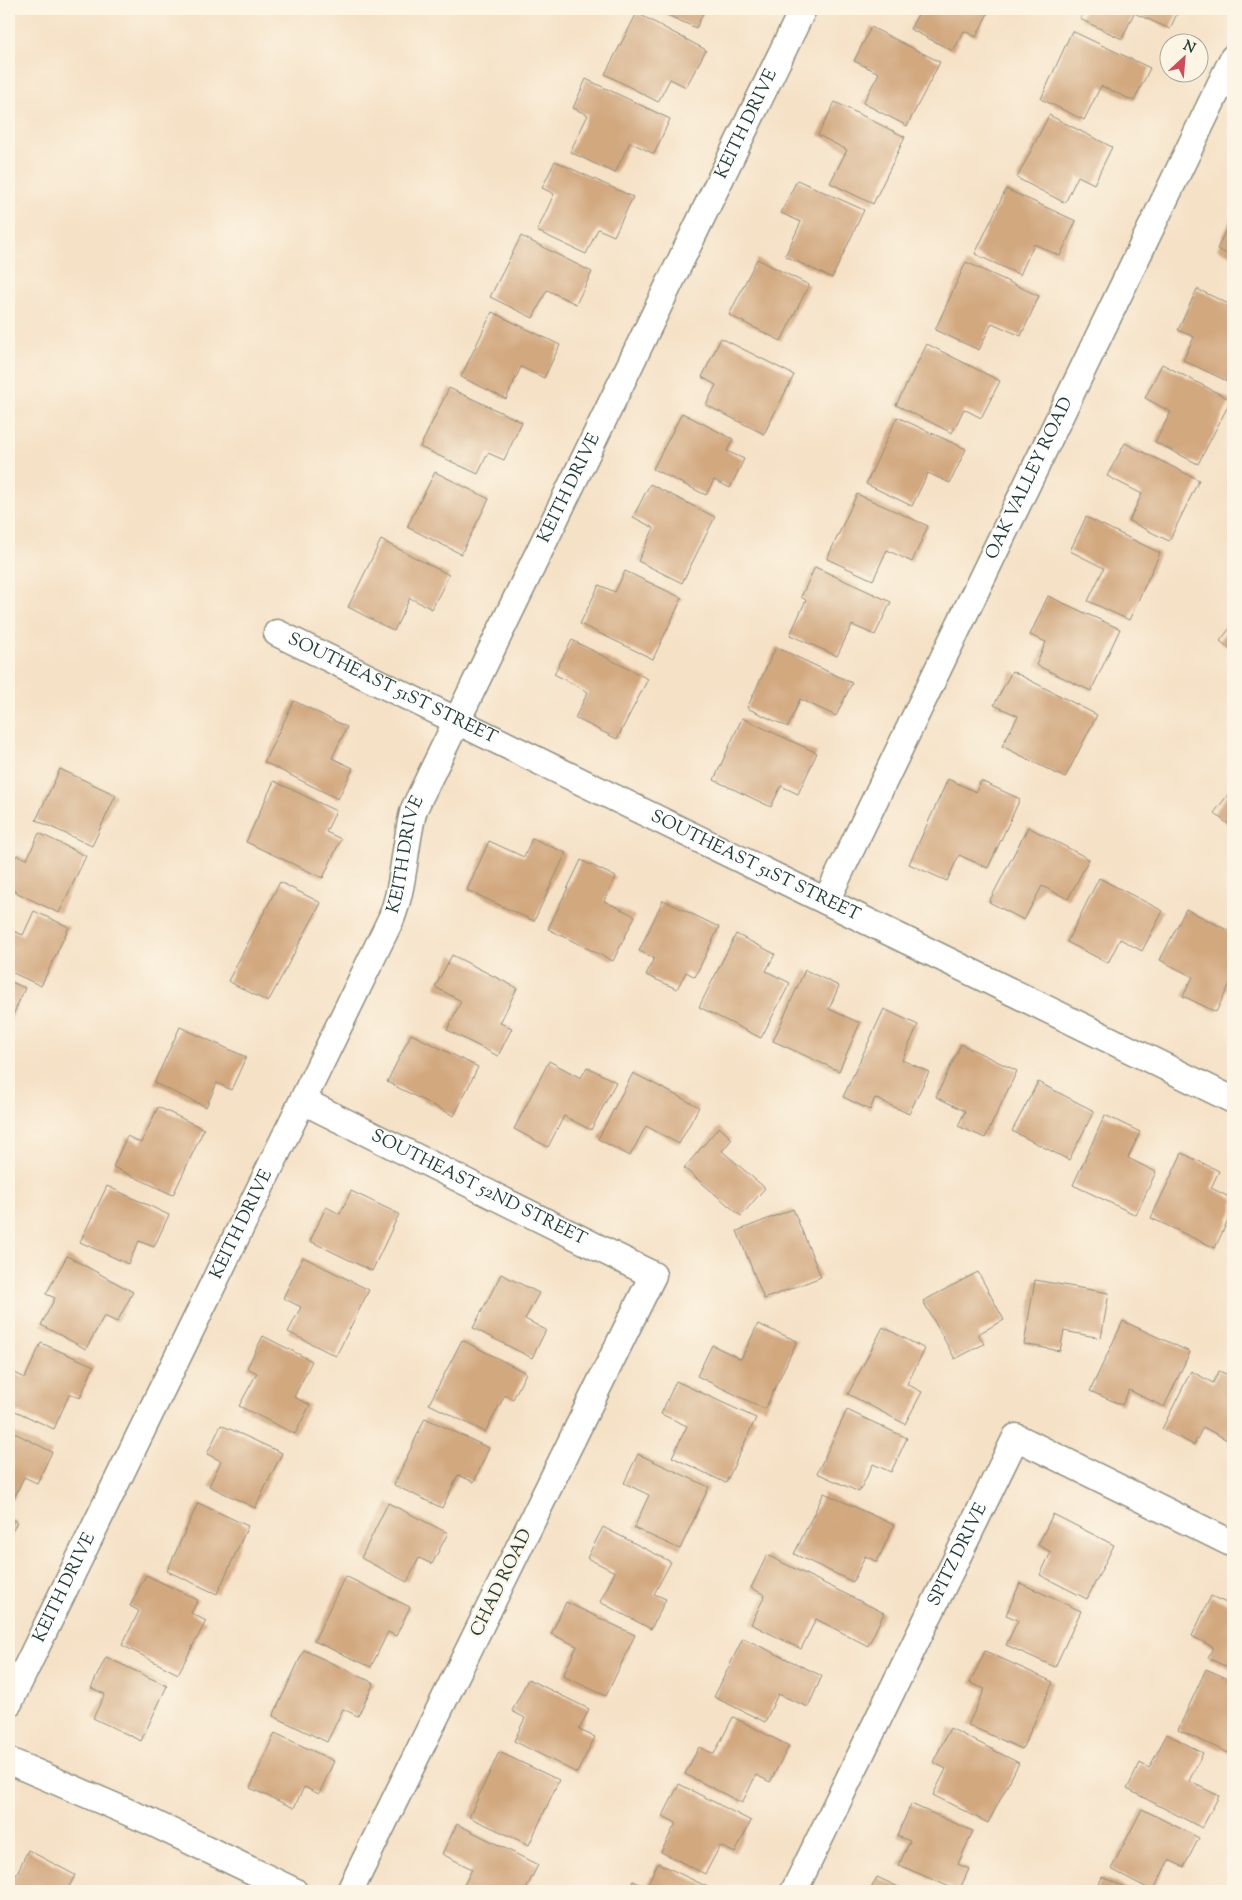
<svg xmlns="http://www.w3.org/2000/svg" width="1242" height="1900" font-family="'Sorts Mill Goudy',serif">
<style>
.building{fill:#d2a87f}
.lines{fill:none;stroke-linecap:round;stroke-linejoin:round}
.minor-casing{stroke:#8a8f7d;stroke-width:29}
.minor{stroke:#fff;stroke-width:26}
.labels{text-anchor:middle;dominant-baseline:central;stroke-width:4.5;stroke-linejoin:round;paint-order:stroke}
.street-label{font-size:18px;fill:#1f3d34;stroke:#fcf5e5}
</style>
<rect width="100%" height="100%" fill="#fcf5e5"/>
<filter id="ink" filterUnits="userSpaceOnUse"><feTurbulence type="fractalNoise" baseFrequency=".02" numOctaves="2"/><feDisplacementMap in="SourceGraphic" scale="10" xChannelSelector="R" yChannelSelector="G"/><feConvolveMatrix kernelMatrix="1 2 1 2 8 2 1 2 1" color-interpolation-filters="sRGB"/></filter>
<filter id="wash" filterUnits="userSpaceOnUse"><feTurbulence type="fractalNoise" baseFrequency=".0096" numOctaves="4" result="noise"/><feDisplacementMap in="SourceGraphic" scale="20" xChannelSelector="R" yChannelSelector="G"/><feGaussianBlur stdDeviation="1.12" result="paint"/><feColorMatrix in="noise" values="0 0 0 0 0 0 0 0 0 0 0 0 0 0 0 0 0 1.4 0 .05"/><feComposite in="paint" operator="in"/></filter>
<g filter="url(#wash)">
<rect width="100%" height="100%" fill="#f5e1c6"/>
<g id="blocks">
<g class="building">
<path d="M654,9H705L696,28Z"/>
<path d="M921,9H990L976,37L964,31L953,51L910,29Z"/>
<path d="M1085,9H1179L1170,29L1134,13L1122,39L1080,19Z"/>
<path d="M637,13L706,50L686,87L670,79L658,102L605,74Z"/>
<path d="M871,27L940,62L907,126L863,103L879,73L854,61Z"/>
<path d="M1072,31L1150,68L1134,101L1101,86L1084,120L1041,99Z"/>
<path d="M586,79L670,119L654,154L630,142L615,173L570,152L588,115L573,108Z"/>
<path d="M835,102L905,137L873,204L830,183L847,150L818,135Z"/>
<path d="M1049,115L1112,147L1094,184L1078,176L1065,203L1017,178Z"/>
<path d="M555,161L633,197L614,236L598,229L586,254L537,231L554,194L542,188Z"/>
<path d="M797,180L864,210L832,278L785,256L801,222L781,213Z"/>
<path d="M1006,189L1076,221L1060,256L1034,244L1020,275L975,254Z"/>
<path d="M1233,214V257L1217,249Z"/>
<path d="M521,236L592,272L576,304L547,290L533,318L490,297Z"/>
<path d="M757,259L809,285L781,341L729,315Z"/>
<path d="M966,262L1039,296L1021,336L992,323L979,350L935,330Z"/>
<path d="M1197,289L1233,306V379L1231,383L1183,360L1194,337L1178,330Z"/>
<path d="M492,312L560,345L544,378L521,367L506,399L461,377Z"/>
<path d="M721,338L794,375L764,434L706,405L716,385L702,377Z"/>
<path d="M927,344L1000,381L981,418L964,409L952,433L896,405Z"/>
<path d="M1162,364L1231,400L1198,464L1155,442L1171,412L1145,398Z"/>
<path d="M449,388L522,422L504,460L488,453L478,474L420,447Z"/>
<path d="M682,413L733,439L727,451L744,459L730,488L714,480L706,495L653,469Z"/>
<path d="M897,417L966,449L950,483L928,473L912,506L866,484Z"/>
<path d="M1125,443L1199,480L1169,541L1129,521L1142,494L1107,476Z"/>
<path d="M435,472L489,499L461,554L407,527Z"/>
<path d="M650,484L715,517L682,583L638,561L654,528L633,517Z"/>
<path d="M857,494L928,526L912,562L887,550L873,580L827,559Z"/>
<path d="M1086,517L1160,553L1129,620L1088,601L1104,568L1070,551Z"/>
<path d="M381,540L449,575L432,609L410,598L394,631L348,607Z"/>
<path d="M815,567L891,602L875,635L852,625L837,656L790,635L806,600L801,597Z"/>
<path d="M625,571L682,598L653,659L580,624L599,585L615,592Z"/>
<path d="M1048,596L1120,629L1091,691L1036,665L1046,642L1030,635Z"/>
<path d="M1233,624V651L1220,641Z"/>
<path d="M572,640L648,679L617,739L575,718L588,692L554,674Z"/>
<path d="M776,647L852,683L836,716L800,699L788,727L747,708Z"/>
<path d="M1012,671L1097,715L1065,778L1002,746L1018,716L994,705Z"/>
<path d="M294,701L347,727L332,758L353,768L338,799L264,762Z"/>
<path d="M742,718L817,753L798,794L781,786L771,807L714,780Z"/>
<path d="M60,769L116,795L92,846L36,820Z"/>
<path d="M948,779L976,792L981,781L1020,799L988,868L959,855L947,881L909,864Z"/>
<path d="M274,781L336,811L326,832L341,839L323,878L246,842Z"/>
<path d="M1233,788V828L1214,813Z"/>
<path d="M1028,827L1089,859L1068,899L1042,886L1024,920L989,902Z"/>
<path d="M39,833L86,856L59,913L9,889V872L17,855L27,859Z"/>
<path d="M532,838L566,853L534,921L467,890L489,841L524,857Z"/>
<path d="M581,860L616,877L604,901L635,916L613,961L548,929Z"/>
<path d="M1099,878L1163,911L1142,951L1120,939L1108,963L1067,942Z"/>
<path d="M280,882L321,903L268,1002L228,981Z"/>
<path d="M663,900L719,927L695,977L686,972L677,989L646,975L654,958L639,951Z"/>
<path d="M1186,909L1233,933V977L1216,1012L1183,996L1193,977L1160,960Z"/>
<path d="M34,911L69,927L41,986L9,971V929L23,935Z"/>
<path d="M736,934L775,954L766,971L790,983L761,1038L699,1007Z"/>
<path d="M452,955L517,988L500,1023L512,1028L498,1056L447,1030L461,1001L435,987Z"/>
<path d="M805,970L839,986L829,1009L860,1023L839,1071L773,1041Z"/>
<path d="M9,981L25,988L9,1024Z"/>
<path d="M884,1009L918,1025L902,1060L929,1072L909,1114L875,1098L870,1110L843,1097Z"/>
<path d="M180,1027L246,1057L231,1090L217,1083L206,1107L154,1083Z"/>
<path d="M411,1034L478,1067L454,1116L387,1082Z"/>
<path d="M961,1044L1017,1071L985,1138L958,1126L965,1111L936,1097Z"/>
<path d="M549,1061L581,1078L587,1067L616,1082L591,1130L564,1116L548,1147L514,1129Z"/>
<path d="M633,1073L699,1107L679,1144L646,1126L630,1156L598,1139Z"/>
<path d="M1038,1082L1094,1111L1069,1160L1012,1131Z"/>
<path d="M158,1107L204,1129L173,1195L113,1167L127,1136L141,1143Z"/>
<path d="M1105,1115L1140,1132L1128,1158L1156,1172L1136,1215L1073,1185Z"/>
<path d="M719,1127L732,1139L722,1151L765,1188L741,1216L684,1168Z"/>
<path d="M1182,1153L1219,1171L1211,1188L1233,1199V1209L1215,1248L1151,1218Z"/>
<path d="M107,1186L169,1215L154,1247L139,1241L128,1264L80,1242Z"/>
<path d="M351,1191L399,1214L372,1271L310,1241L326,1207L340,1214Z"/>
<path d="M793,1209L821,1277L764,1299L737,1231Z"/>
<path d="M67,1256L133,1292L117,1322L104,1316L86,1349L41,1325L55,1298L46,1294Z"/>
<path d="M303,1257L369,1290L336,1356L288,1332L301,1307L283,1298Z"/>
<path d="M978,1272L1004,1320L978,1334L984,1344L955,1359L923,1301Z"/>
<path d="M501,1274L539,1293L525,1319L546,1330L532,1358L473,1328Z"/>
<path d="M1035,1280L1109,1293L1101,1338L1064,1331L1060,1351L1024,1344Z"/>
<path d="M1123,1321L1190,1352L1164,1407L1129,1390L1122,1405L1090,1391Z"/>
<path d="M758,1324L797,1341L765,1409L697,1376L712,1345L741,1359Z"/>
<path d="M883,1327L925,1349L907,1384L922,1392L905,1424L848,1394Z"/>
<path d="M263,1336L312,1361L294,1397L310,1405L295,1434L239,1406L257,1373L247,1368Z"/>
<path d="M462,1340L526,1373L513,1399L505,1395L485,1432L429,1404Z"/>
<path d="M41,1343L94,1366L80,1398L70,1393L54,1429L9,1408V1370L25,1378Z"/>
<path d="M1191,1371L1213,1383L1219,1371L1233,1377V1443L1203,1427L1194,1445L1162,1429Z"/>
<path d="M676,1381L756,1418L726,1483L672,1457L687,1426L661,1414Z"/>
<path d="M847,1410L907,1438L891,1472L873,1464L859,1492L817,1473Z"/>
<path d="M425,1418L489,1448L474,1482L458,1475L442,1508L394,1485Z"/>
<path d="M221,1425L282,1453L255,1508L209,1486L221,1461L207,1454Z"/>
<path d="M9,1430L52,1452L37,1483L24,1477L13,1500L9,1498Z"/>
<path d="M638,1454L709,1487L680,1549L634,1528L649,1495L624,1483Z"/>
<path d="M824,1493L894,1525L877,1562L865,1556L853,1582L794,1554Z"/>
<path d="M198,1503L248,1526L217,1594L167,1571Z"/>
<path d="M388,1503L448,1533L432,1564L419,1558L407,1582L361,1558Z"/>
<path d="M1053,1514L1114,1545L1087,1599L1040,1575L1051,1552L1038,1545Z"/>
<path d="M9,1518L17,1522L9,1538Z"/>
<path d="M603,1527L671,1562L654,1594L666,1599L651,1629L600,1602L615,1572L587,1558Z"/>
<path d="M767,1555L884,1613L868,1646L816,1619L801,1649L751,1624L765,1595L751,1588Z"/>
<path d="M146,1575L198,1600L191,1613L206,1621L178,1674L122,1645L139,1611L130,1606Z"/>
<path d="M345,1576L410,1607L396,1636L388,1632L371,1667L314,1641Z"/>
<path d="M1020,1583L1081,1611L1055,1667L1006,1645L1018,1620L1006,1615Z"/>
<path d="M1211,1596L1233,1606V1670L1208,1658L1213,1647L1192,1636Z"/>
<path d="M566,1602L635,1635L606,1696L563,1676L577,1646L551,1634Z"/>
<path d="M743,1638L822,1676L808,1707L778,1694L765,1722L714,1697Z"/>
<path d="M304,1650L374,1683L358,1716L343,1709L327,1742L273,1716Z"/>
<path d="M985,1651L1053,1682L1022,1749L968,1725L985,1689L970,1683Z"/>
<path d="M106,1657L167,1686L141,1741L93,1718L105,1694L91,1688Z"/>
<path d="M1206,1669L1233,1681V1755L1178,1730Z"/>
<path d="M528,1679L589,1709L579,1730L595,1737L577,1773L514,1741L525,1718L512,1711Z"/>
<path d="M733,1717L789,1746L770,1782L756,1775L742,1803L685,1774L699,1747L714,1754Z"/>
<path d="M950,1728L1019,1763L988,1823L933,1795L946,1769L933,1762Z"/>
<path d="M275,1733L334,1761L319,1794L304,1787L294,1808L250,1788Z"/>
<path d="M1167,1734L1203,1753L1189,1781L1219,1796L1202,1828L1127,1789L1140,1763L1149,1768Z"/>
<path d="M499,1752L559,1780L529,1845L469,1817Z"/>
<path d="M679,1784L751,1821L735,1853L720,1846L705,1874L661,1852L676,1823L663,1816Z"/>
<path d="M911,1804L973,1831L958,1864L969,1869L959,1891L899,1865L910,1841L897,1836Z"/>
<path d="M1142,1809L1199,1838L1184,1867L1169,1860L1153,1891L1111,1869Z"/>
<path d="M457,1824L538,1865L525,1891H461L472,1869L442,1854Z"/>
<path d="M28,1850L75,1875L67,1891H9V1871L16,1875Z"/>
<path d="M658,1863L716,1891H628L633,1881L646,1887Z"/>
<path d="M877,1877L907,1891H870Z"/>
<path d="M1102,1877L1133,1891H1096Z"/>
</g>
</g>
</g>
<g filter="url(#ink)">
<use href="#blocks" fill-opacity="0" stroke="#8a8f7d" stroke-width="1"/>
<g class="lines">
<defs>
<g id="minor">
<path id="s1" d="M277,633L1233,1100"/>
<path id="s2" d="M826,901L1233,58"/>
<path id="s3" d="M303,1101L653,1275L350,1891"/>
<path id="s4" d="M9,1703L391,919C405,884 404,845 414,809L803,9"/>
<path d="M9,1761L151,1822L294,1891"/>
<path id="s5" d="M794,1891L1016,1437L1233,1544"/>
</g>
</defs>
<use href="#minor" class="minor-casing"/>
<use href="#minor" class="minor"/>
</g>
</g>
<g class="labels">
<g class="street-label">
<text stroke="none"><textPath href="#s4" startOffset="1746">KEITH DRIVE</textPath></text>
<text stroke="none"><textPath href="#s2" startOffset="469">OAK VALLEY ROAD</textPath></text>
<text stroke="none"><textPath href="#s4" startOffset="1341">KEITH DRIVE</textPath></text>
<text stroke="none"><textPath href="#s1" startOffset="128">SOUTHEAST 51ST STREET</textPath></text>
<text stroke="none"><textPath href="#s4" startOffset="938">KEITH DRIVE</textPath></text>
<text stroke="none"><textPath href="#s1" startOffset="532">SOUTHEAST 51ST STREET</textPath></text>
<text stroke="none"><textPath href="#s3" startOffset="196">SOUTHEAST 52ND STREET</textPath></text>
<text stroke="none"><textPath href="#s4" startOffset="532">KEITH DRIVE</textPath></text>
<text stroke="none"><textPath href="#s5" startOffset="374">SPITZ DRIVE</textPath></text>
<text transform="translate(502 1583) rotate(-64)">CHAD ROAD</text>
<text stroke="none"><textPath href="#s4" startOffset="128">KEITH DRIVE</textPath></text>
</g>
</g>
<rect width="1242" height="1900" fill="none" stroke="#fcf5e5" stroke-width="30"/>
<g transform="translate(1184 58) rotate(26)"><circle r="24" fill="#fcf5e5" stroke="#a4ab9e"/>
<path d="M0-4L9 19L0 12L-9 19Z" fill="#d1495b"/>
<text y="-8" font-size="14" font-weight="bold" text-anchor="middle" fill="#1f3d34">N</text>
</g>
</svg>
